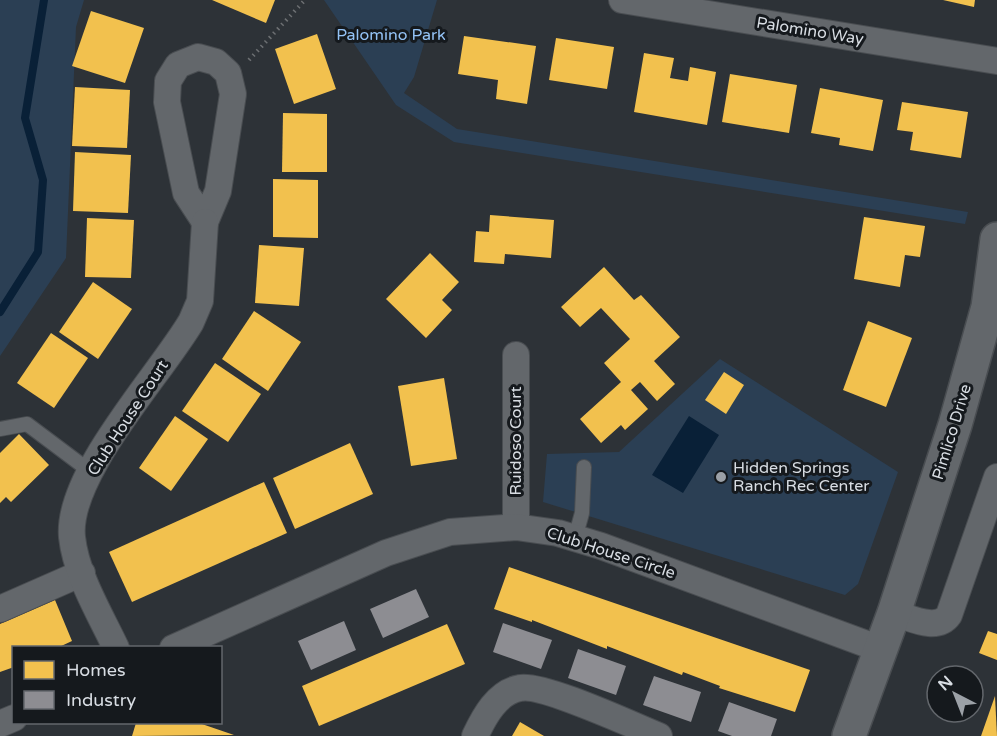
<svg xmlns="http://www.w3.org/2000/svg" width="997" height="736" font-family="'Varela Round',sans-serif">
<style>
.green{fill:#2b3f54}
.water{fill:#092037}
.homes{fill:#f2c14e}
.industry{fill:#8d8d92}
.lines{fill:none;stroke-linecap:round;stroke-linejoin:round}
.stream{stroke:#092037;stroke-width:8}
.lane-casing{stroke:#494d51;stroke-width:16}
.street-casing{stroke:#494d51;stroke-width:28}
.secondary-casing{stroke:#494d51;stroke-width:36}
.path{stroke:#6d7073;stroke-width:4;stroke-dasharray:1.5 4.5;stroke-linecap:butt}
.lane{stroke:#63676b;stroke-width:14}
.street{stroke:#63676b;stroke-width:26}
.secondary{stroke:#63676b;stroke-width:33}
.poi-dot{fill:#9ca1a7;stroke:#15191d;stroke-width:2}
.labels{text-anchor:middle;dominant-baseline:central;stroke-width:6;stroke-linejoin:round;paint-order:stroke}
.street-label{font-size:16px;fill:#d8dde3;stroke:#15191d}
.park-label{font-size:16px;fill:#94c3f6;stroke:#15191d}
.poi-label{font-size:16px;fill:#d8dde3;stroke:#15191d;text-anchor:start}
</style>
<rect width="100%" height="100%" fill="#2d3237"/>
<g class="green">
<path d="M0,0H84L76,27L66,258L0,356Z"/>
<path d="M324,0H437L414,77L404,93L457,129L968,212L965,224L454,142L396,105Z"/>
<path d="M720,359L898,472L862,573L858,584L845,595L543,502L547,454L619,452Z"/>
</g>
<path class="water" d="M689,416L719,435L683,493L652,475Z"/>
<g class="homes">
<path d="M212,0H275L266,23Z"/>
<path d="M943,0H975L974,7Z"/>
<path d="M91,11L144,28L125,83L72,66Z"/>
<path d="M317,34L336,89L294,104L275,49Z"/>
<path d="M464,36L536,46L527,104L496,99L498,80L458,74Z"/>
<path d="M556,38L614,47L607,89L549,80Z"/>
<path d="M644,53L674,58L670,78L688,81L690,67L716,72L707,125L634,112Z"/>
<path d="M730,74L797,85L789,133L722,122Z"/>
<path d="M75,87L130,90L127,148L72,146Z"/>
<path d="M820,88L883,100L873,151L839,145L840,138L811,133Z"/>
<path d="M902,102L968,112L961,158L910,150L913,132L897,130Z"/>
<path d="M283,113L327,114V172H282Z"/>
<path d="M75,152L131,155L128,213L73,211Z"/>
<path d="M273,179L318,180V238L273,237Z"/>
<path d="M490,215L554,220L551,258L505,254L504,264L474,262L476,231L489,232Z"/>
<path d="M864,217L925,226L920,257L905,255L900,287L854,279Z"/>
<path d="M87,218L134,220L131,278L85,277Z"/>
<path d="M259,245L304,248L299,306L255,303Z"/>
<path d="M430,253L459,282L442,300L452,310L426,338L386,299Z"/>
<path d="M604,267L634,300L641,295L680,337L654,361L675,384L657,401L640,382L631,390L648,409L625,430L621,425L601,443L580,419L621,382L604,363L630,339L601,308L580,327L561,307Z"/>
<path d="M93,282L132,309L98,359L59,332Z"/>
<path d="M254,311L301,342L268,391L222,359Z"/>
<path d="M868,321L912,338L886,407L843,390Z"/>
<path d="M51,333L88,358L54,408L17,383Z"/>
<path d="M215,363L261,394L228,442L182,411Z"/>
<path d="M724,372L744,385L726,414L705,400Z"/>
<path d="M444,378L457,459L411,466L398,386Z"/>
<path d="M175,416L208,439L171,491L139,468Z"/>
<path d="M19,434L49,465L11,502L6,497L0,503V453Z"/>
<path d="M350,443L373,494L295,529L273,478Z"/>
<path d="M264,482L287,533L132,602L109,552Z"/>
<path d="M509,567L810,670L795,712L719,688L720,686L683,672L682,675L607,646V649L532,620V622L494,609Z"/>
<path d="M55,600L72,641L57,648H14V667L0,672V624Z"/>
<path d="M447,624L465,664L319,726L302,686Z"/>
<path d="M988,631L997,634V660L979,653Z"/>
<path d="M995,696L997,736H981Z"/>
<path d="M520,722L544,736H512Z"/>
<path d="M136,723H199L234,735L132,736Z"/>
</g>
<g class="industry">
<path d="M416,589L429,617L383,638L370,609Z"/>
<path d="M344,621L356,650L311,670L298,641Z"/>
<path d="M503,623L552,640L541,669L493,652Z"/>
<path d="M578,649L626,666L616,695L568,678Z"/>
<path d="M654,676L701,692L691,722L643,705Z"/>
<path d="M729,702L777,719L771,736H732L718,731Z"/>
</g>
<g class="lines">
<path class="stream" d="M0,312L38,252L43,180L25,118L44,0"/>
<defs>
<g id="lane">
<path d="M0,429L27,424L91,472"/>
<path d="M575,538L582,513L584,467"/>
</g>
<g id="street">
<path d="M622,0L997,61"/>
<path d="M198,57L216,62L228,73L233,94L218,191L205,222L186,193L167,102L168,81L178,65Z"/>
<path d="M516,355V527"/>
<path d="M0,609L82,573"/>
<path d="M894,613C911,618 937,632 949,615L997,477"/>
<path d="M116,648C100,614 76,575 72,537C66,475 159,376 191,322L200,301L205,222"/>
<path d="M173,648L386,553L450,532L516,527L558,533L601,546L880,649"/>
<path d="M0,724L14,718"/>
<path d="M475,736C484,717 497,692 520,688C542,683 634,726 659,736"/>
</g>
<path id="secondary" d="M849,736L894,613L955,425L988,307L997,239"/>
</defs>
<use href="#lane" class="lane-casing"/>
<use href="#street" class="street-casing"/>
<use href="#secondary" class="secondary-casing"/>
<path class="path" d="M249,60L305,0"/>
<use href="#lane" class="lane"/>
<use href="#street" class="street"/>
<use href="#secondary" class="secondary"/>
</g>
<circle class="poi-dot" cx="721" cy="477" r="6"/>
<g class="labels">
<g class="street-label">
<text transform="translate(810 31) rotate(9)">Palomino Way</text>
<text transform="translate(128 418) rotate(-57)">Club House Court</text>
<text transform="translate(952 432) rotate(-73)">Pimlico Drive</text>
<text transform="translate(516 441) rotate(-90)">Ruidoso Court</text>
<text transform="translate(611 553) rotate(18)">Club House Circle</text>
</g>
<g class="park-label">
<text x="391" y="35">Palomino Park</text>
</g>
<g class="poi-label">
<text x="733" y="468">Hidden Springs<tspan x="733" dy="18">Ranch Rec Center</tspan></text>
</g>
</g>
<rect x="12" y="646" width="210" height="78" fill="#15191d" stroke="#63676c" stroke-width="1.5"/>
<rect x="24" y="661" width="30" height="18" fill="#f2c14e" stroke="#63676c" stroke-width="1.5"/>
<text x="66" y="676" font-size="18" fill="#d8dde3">Homes</text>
<rect x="24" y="691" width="30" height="18" fill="#8d8d92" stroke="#63676c" stroke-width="1.5"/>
<text x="66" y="706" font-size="18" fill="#d8dde3">Industry</text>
<g transform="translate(955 694) rotate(318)"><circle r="28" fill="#15191d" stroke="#63676c" stroke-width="1.5"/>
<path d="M0-4.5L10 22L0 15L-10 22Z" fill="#9ca1a7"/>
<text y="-9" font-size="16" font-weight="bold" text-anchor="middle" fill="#d8dde3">N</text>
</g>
</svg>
